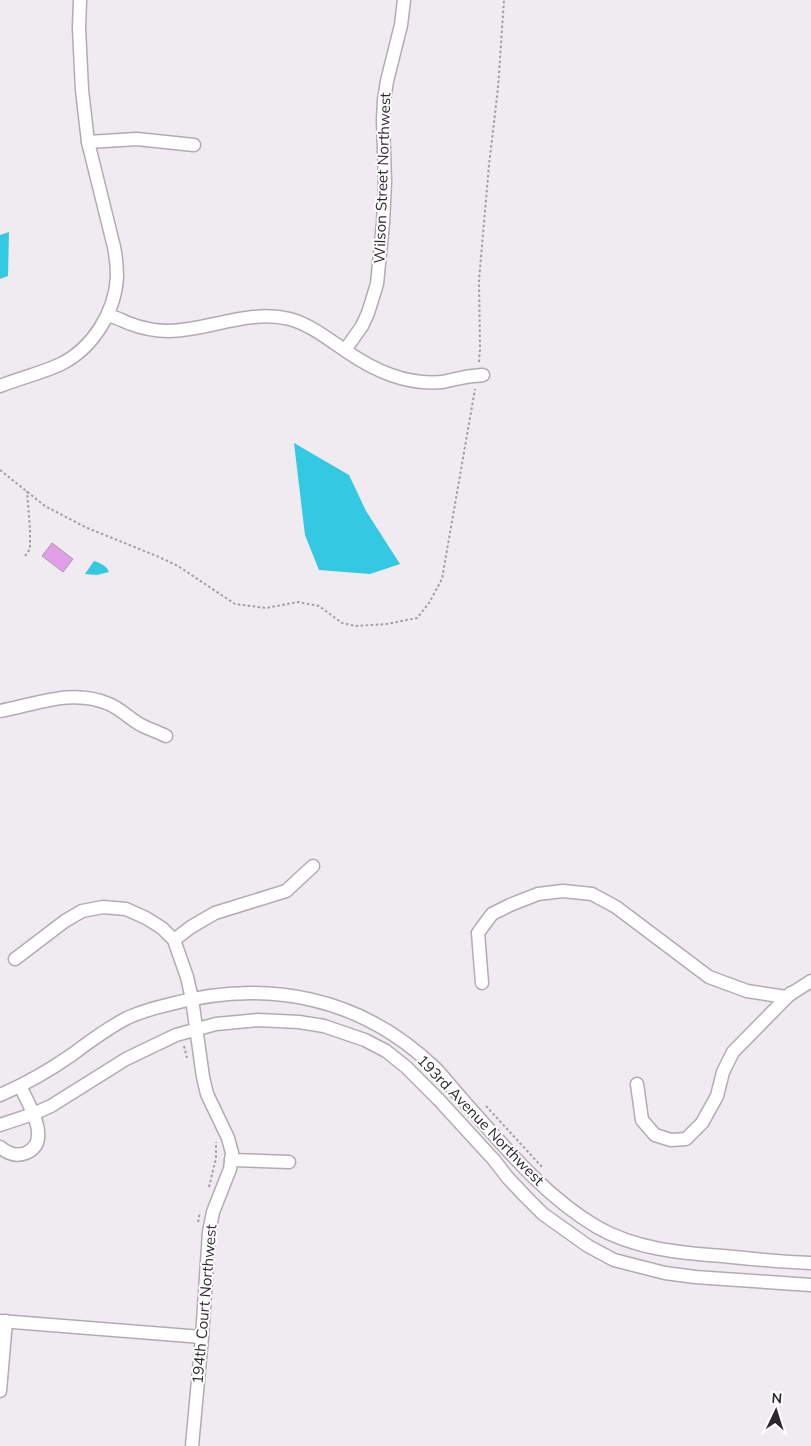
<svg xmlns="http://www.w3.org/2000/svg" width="811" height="1446" font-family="Mulish,sans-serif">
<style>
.water{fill:#33c9e3}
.building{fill:#e19fe9;stroke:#a59fa6}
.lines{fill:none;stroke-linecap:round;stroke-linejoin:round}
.minor-casing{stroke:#b2acb2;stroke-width:15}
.path{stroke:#a19da2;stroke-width:2;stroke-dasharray:2.5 2.5;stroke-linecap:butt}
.minor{stroke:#fff;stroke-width:12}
.labels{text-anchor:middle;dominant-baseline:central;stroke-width:4;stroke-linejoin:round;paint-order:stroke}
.street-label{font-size:15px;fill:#2b292b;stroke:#fff}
</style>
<rect width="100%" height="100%" fill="#f0eaf1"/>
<g class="water">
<path d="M9,232L8,276L0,279V235Z"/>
<path d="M294,443L349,475L366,511L400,564L370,574L319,570L305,535Z"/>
<path d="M94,561C100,563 107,566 109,572L97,575L85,574Z"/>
</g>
<path class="building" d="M52,543L73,559L63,572L42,556Z"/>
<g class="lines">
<defs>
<g id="minor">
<path d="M88,142L137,139L194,145"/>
<path d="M107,316C115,316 121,320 128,323C141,328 155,331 169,331C210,330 249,309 290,319C311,325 328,339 346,351C375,371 406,385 442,382C448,381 454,379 461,378C468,376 476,376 483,375"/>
<path d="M345,350L362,326L368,313L377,284L383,223L385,182L383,120L384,100L387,81L401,25L404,0"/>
<path d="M0,386C20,378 42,373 61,364C93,348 115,312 117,277C117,267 116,257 114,247L88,142L82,90L79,28L80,0"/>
<path d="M0,711C37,704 73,688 109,704C121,709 130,719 141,725C149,729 158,732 166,736"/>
<path d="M174,940L191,927L215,913L286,891L313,866"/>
<path d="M15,959L65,921L82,911L103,907L126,909L146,918L162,928L174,940L187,977L192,999L203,1077L207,1094L228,1138L232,1153L230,1169L213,1212L209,1232L202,1337L192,1446"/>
<path d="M482,983L478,933L492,914L510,905L538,894L563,891L592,894L616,907L709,977L747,991L786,997L811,981"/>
<path d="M637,1084L642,1120L655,1135L671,1140L686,1139L702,1123L717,1096L723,1072L733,1052L791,993"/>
<path d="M0,1095C26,1084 50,1070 73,1054C90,1041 108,1028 127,1018C140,1012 154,1008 167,1005C266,978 360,996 435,1068C444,1077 453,1089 462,1099C503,1145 544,1196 597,1227C635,1249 680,1253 723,1256C752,1259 781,1262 811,1263"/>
<path d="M0,1125L33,1114L51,1106L126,1059L176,1035L216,1024L258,1020L299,1022L324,1026L365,1040L386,1051L406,1067L439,1100L494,1160L508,1178L526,1197L543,1214L588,1246L614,1260L665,1273L695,1277L811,1285"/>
<path d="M0,1147C7,1153 16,1157 26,1153C53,1142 28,1103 20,1086"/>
<path d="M231,1160L289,1162"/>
<path d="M0,1321L202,1337"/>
<path d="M0,1391L6,1321"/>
</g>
</defs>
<use href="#minor" class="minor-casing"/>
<g class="path">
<path d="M479,362L480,349L479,280L489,165L498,88L504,0"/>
<path d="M0,470L45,506L85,527L159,557L178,566L235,604L266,608L298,602L319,606L342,623L356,626L387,624L417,618L429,603L442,579L475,389"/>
<path d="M25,556L30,549V529L27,491"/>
<path d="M184,1046L187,1058"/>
<path d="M486,1106L542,1167"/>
<path d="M209,1187L216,1158V1142"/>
<path d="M198,1222L200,1212"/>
</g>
<use href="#minor" class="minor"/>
</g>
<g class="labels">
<g class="street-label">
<text transform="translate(382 178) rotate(-88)">Wilson Street Northwest</text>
<text transform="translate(481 1120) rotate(46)">193rd Avenue Northwest</text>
<text transform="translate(204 1304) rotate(-85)">194th Court Northwest</text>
</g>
</g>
<g transform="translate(776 1411) rotate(4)" stroke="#ffffff" stroke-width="4" paint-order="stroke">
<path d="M0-4L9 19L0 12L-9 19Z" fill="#2b292b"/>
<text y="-8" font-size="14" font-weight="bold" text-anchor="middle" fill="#2b292b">N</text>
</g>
</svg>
